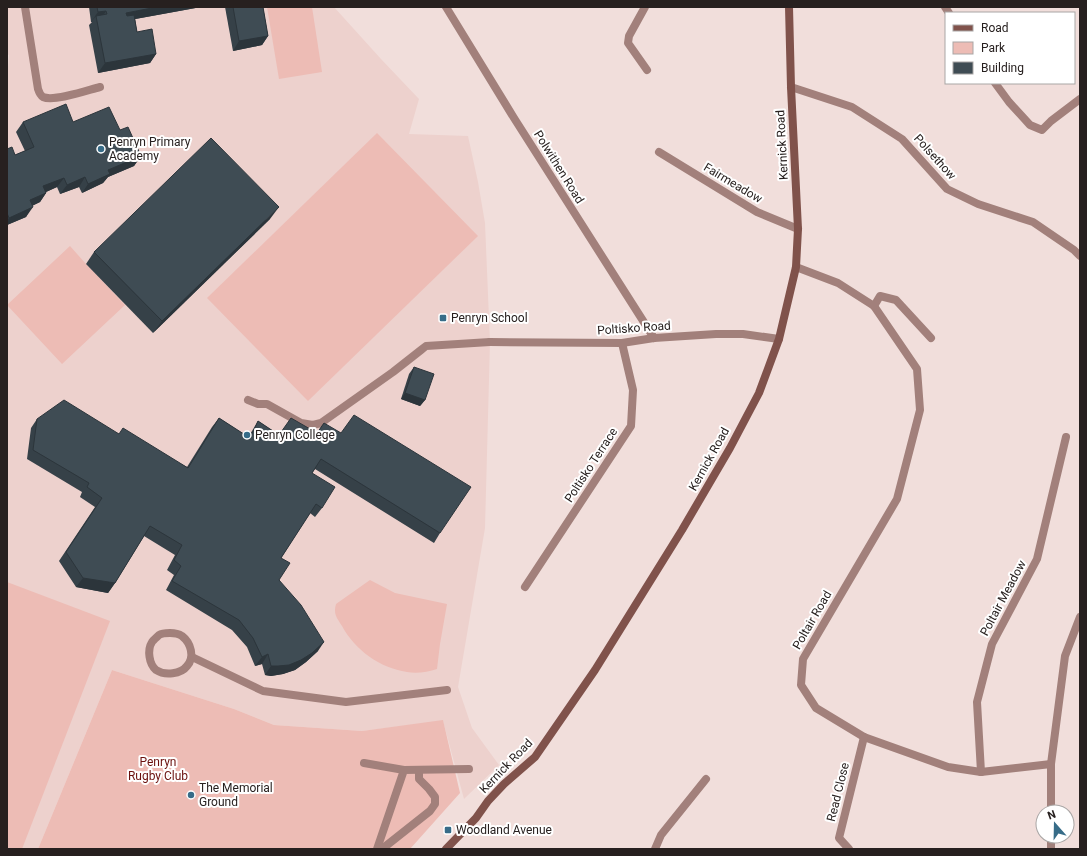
<svg xmlns="http://www.w3.org/2000/svg" width="1087" height="856" font-family="Roboto,sans-serif">
<style>
.built{fill:#edd1cd}
.green{fill:#edbcb5}
.lines{fill:none;stroke-linecap:round;stroke-linejoin:round}
.lane{stroke:#a2807b;stroke-width:8}
.street{stroke:#a2807b;stroke-width:8}
.secondary{stroke:#80524b;stroke-width:8}
.wall{fill:#364148}
.shaded-wall{fill:#2c353b}
.building{fill:#3f4c54;stroke:#2c353b}
.poi-dot{fill:#376c88;stroke:#fff;stroke-width:1.5}
.labels{text-anchor:middle;dominant-baseline:central;stroke-width:4;stroke-linejoin:round;paint-order:stroke}
.poi-label{font-size:12px;fill:#27201f;stroke:#fff;text-anchor:start}
.street-label{font-size:12px;fill:#27201f;stroke:#fff}
.park-label{font-size:12px;fill:#6b110e;stroke:#fff}
</style>
<rect width="100%" height="100%" fill="#f1dedb"/>
<path class="built" d="M7,7H334L381,59L419,99L409,134L468,136L478,182L485,223L490,342L485,528L458,687L472,728L499,765L464,799L443,721L362,731L274,725L234,709L112,670L38,849H7V79L9,55L7,54Z"/>
<g class="green">
<path d="M267,7H312L322,72L279,79Z"/>
<path d="M377,133L478,236L308,401L207,298Z"/>
<path d="M70,246L86,264L125,305L62,364L7,305Z"/>
<path d="M370,580L395,593L447,604L440,644L437,669C428,672 416,674 407,672C380,668 355,650 342,626C337,618 333,614 336,604Z"/>
<path d="M7,582L110,621L22,849H7Z"/>
<path d="M112,670L234,709L274,725L362,731L443,720L460,793L410,849H38Z"/>
</g>
<g class="lines">
<g class="lane">
<path d="M25,7L38,89C39,92 40,95 43,97C54,102 88,90 100,87"/>
<path d="M645,7L629,36L628,43L647,70"/>
<path d="M945,7L949,13"/>
<path d="M995,83L1009,102L1030,125L1042,130L1051,121L1080,99"/>
<path d="M248,400L258,404H267L301,423L313,425L321,423L393,372L421,350L426,346L490,342"/>
<path d="M170,633C174,633 179,634 182,636C191,643 195,657 187,666C181,674 165,676 156,670C149,664 147,650 152,642C153,640 157,637 159,635C162,633 167,633 170,633Z"/>
<path d="M192,657L263,691L346,702L447,690"/>
<path d="M364,763L404,770"/>
<path d="M377,849L404,770L469,769"/>
<path d="M382,849L430,811L435,804V797L429,789L419,779V770"/>
</g>
<g class="street">
<path d="M446,7L514,118L654,338"/>
<path d="M791,87L852,107L902,139L947,189L978,204L1033,222L1074,250L1080,256"/>
<path d="M659,152L757,212L798,229"/>
<path d="M796,267L838,283L874,306L917,369L920,410L897,499L803,659L801,685L816,708L864,737L948,767L981,772L1051,764"/>
<path d="M874,306L880,296L896,300L931,338"/>
<path d="M490,342L622,343L654,338L716,334H743L779,339"/>
<path d="M525,587L631,426L633,390L622,343"/>
<path d="M981,772L977,702L992,644L1037,559L1066,437"/>
<path d="M1051,812V764L1065,656L1080,617"/>
<path d="M655,849L661,835L706,779"/>
<path d="M849,849L839,838L864,737"/>
<path d="M1051,849V836"/>
</g>
<path class="secondary" d="M446,849L476,818L488,801L504,784L535,757L595,670L682,530L730,448L759,393L779,339L796,267L798,229L791,87L789,7"/>
</g>
<g class="wall">
<path d="M89,7H201L135,19L137,32L156,54L150,63L98,73L89,25L92,22H91Z"/>
<path d="M225,7H263L268,36L262,45L233,51Z"/>
<path d="M23,122H73L120,130L141,156L134,166L108,177L103,183L82,193L79,187L60,194L57,187L46,192V193L40,202L32,206L26,217L7,225V149L15,155L25,151L16,132Z"/>
<path d="M270,219L153,333L86,264L94,252Z"/>
<path d="M414,367L425,400L420,406L401,399L409,374Z"/>
<path d="M219,418L248,437L252,431L258,421L279,435L317,433L324,423L440,533L434,543L315,469L312,473L322,508L315,517L310,513L281,558L279,580L318,651L306,662L295,670L283,674L271,676L265,675L262,664L255,666L247,647L232,630L166,590L174,575L167,570L175,555L144,536L115,583L108,593L76,587L59,561L95,507L80,497L82,492L27,459L31,428L37,419L119,434L187,467L212,427Z"/>
</g>
<g class="shaded-wall">
<path d="M157,7H201L119,22L126,13Z"/>
<path d="M106,11L100,20L96,16L91,22L98,12Z"/>
<path d="M268,36L262,45L233,51L239,41Z"/>
<path d="M156,54L150,63L98,73L105,63Z"/>
<path d="M141,156L134,166L108,177L103,183L82,193L88,184L108,170Z"/>
<path d="M85,177L79,187L60,194L67,185Z"/>
<path d="M64,178L57,187L37,196L43,186Z"/>
<path d="M46,193L40,202L23,210L30,200Z"/>
<path d="M33,207L26,217L7,225V220L9,218Z"/>
<path d="M279,207L270,219L153,333L162,321Z"/>
<path d="M405,393L425,400L420,406L401,399Z"/>
<path d="M83,578L115,583L108,593L76,587Z"/>
<path d="M324,642L318,651L306,662L295,670L283,674L271,676L265,675L271,666Z"/>
<path d="M268,654L262,664L255,666L262,657Z"/>
</g>
<g class="building">
<path d="M97,7H157L126,13L127,16L134,15L137,32L152,29L156,54L105,63L96,16L107,14L106,11L98,12Z"/>
<path d="M233,7H263L268,36L239,41Z"/>
<path d="M66,104L73,122L109,107L120,130L128,127L141,156L108,170L110,174L88,184L85,177L67,185L64,178L43,186L46,193L30,200L33,207L9,218L7,213V149L12,147L15,155L34,147L23,122Z"/>
<path d="M211,138L279,207L162,321L94,252Z"/>
<path d="M414,367L434,374L425,400L405,393Z"/>
<path d="M64,400L119,434L123,428L188,468L219,418L250,438L258,421L279,435L291,418L317,433L324,423L341,433L354,415L471,487L440,533L321,459L312,473L335,487L322,508L316,504L281,558L290,563L279,580L301,605L324,642L312,653L301,660L289,665L278,666H271L268,654L262,657L253,638L239,620L172,581L181,566L174,560L182,545L150,526L115,583L83,578L66,552L102,498L87,487L89,483L33,450L37,419Z"/>
</g>
<g class="poi-dot">
<circle cx="101" cy="149" r="4"/>
<rect x="439" y="314" width="8" height="8" rx="2"/>
<circle cx="247" cy="435" r="4"/>
<circle cx="191" cy="795" r="4"/>
<rect x="444" y="826" width="8" height="8" rx="2"/>
</g>
<g class="labels">
<g class="poi-label">
<text x="109" y="142">Penryn Primary<tspan x="109" dy="14">Academy</tspan></text>
<text x="451" y="318">Penryn School</text>
<text x="255" y="435">Penryn College</text>
<text x="199" y="788">The Memorial<tspan x="199" dy="14">Ground</tspan></text>
<text x="456" y="830">Woodland Avenue</text>
</g>
<g class="street-label">
<text transform="translate(782 145) rotate(-93)">Kernick Road</text>
<text transform="translate(935 157) rotate(48)">Polsethow</text>
<text transform="translate(559 167) rotate(58)">Polwithen Road</text>
<text transform="translate(733 183) rotate(31)">Fairmeadow</text>
<text transform="translate(634 328) rotate(-4)">Poltisko Road</text>
<text transform="translate(709 459) rotate(-61)">Kernick Road</text>
<text transform="translate(591 465) rotate(-57)">Poltisko Terrace</text>
<text transform="translate(1003 598) rotate(-62)">Poltair Meadow</text>
<text transform="translate(812 620) rotate(-60)">Poltair Road</text>
<text transform="translate(506 766) rotate(-46)">Kernick Road</text>
<text transform="translate(838 792) rotate(-76)">Read Close</text>
</g>
<g class="park-label">
<text x="158" y="762">Penryn<tspan x="158" dy="14">Rugby Club</tspan></text>
</g>
</g>
<rect width="1087" height="856" fill="none" stroke="#27201f" stroke-width="16"/>
<rect x="945" y="12" width="130" height="72" fill="#ffffff" stroke="#a9a6a5"/>
<rect x="953" y="25" width="20" height="6" fill="#80524b" stroke="#a9a6a5"/>
<text x="981" y="32" font-size="12" fill="#27201f">Road</text>
<rect x="953" y="42" width="20" height="12" fill="#edbcb5" stroke="#a9a6a5"/>
<text x="981" y="52" font-size="12" fill="#27201f">Park</text>
<rect x="953" y="62" width="20" height="12" fill="#3f4c54" stroke="#a9a6a5"/>
<text x="981" y="72" font-size="12" fill="#27201f">Building</text>
<g transform="translate(1055 824) rotate(340)"><circle r="19" fill="#ffffff" stroke="#a9a6a5"/>
<path d="M0-3L7 15L0 10L-7 15Z" fill="#376c88"/>
<text y="-6" font-size="11" font-weight="bold" text-anchor="middle" fill="#27201f">N</text>
</g>
</svg>
